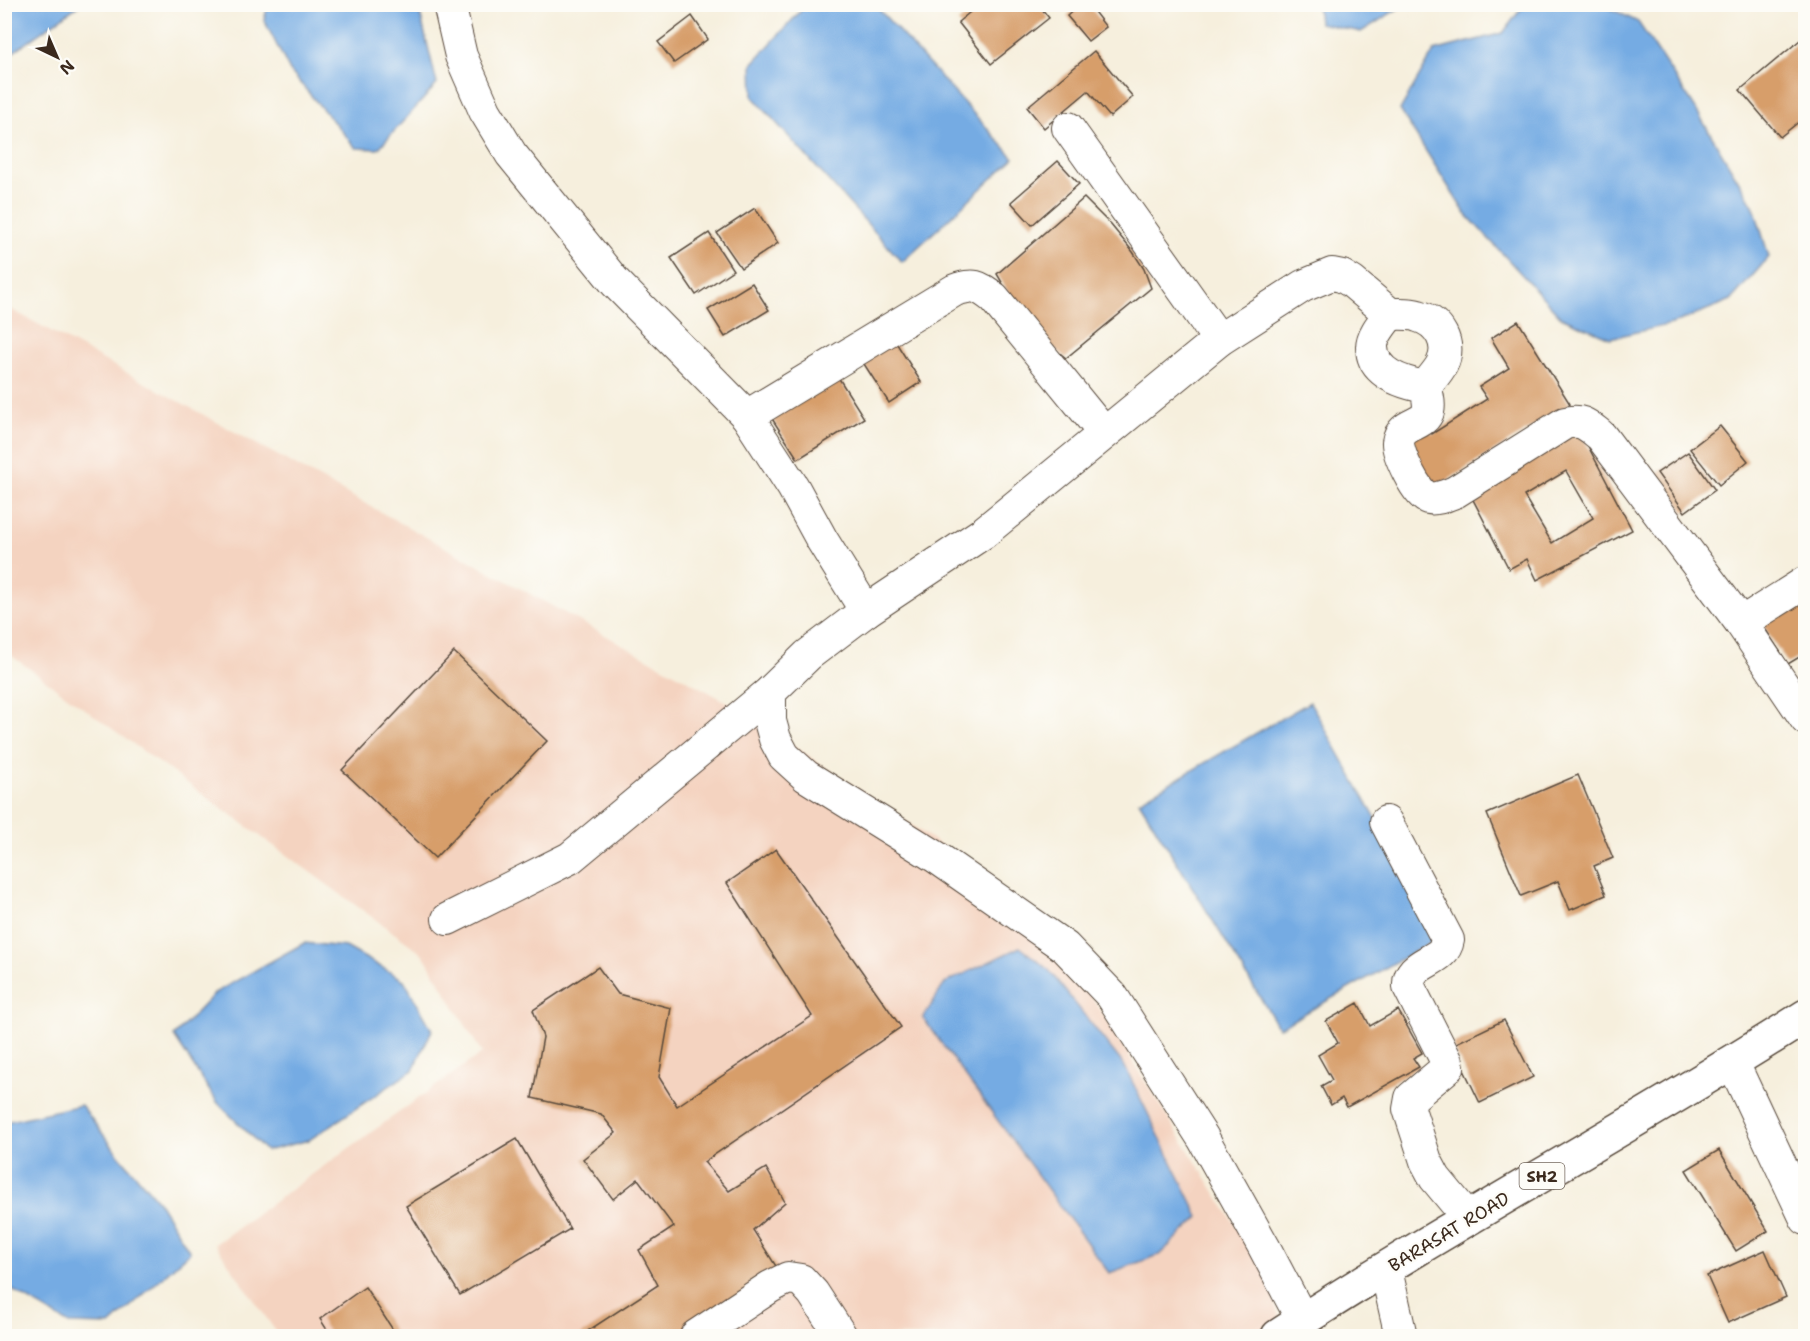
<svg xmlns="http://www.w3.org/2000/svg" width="1810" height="1341" font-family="'Shantell Sans',sans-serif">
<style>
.built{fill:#f4d3c0}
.water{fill:#75abe3;stroke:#586a80;stroke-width:1.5}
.building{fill:#d79e6a;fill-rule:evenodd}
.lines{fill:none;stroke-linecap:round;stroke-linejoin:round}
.minor-casing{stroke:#57483b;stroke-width:34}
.primary-casing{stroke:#57483b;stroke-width:36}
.minor{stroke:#fff;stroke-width:32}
.primary{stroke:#fff;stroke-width:33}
.labels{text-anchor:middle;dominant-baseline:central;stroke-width:4.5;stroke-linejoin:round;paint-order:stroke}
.shield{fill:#fdfcf7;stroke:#75695f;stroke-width:1.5}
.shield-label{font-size:16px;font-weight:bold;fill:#3b2a1e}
.street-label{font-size:18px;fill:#3b2a1e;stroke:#fdfcf7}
</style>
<rect width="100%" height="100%" fill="#fdfcf7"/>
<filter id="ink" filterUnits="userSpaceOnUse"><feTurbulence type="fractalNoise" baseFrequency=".0167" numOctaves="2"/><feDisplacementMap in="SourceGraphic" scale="12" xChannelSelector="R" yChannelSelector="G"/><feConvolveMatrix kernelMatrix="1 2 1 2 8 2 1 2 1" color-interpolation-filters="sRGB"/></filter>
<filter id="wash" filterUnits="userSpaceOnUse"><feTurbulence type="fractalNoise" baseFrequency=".008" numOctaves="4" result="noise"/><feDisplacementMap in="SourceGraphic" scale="24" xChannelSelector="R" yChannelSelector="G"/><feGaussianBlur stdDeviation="1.35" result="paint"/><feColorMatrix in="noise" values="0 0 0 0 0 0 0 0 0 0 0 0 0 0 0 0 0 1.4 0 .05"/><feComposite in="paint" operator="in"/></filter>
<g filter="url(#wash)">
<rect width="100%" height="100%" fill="#f6efdd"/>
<path class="built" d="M5,306L736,707L988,877L1068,959L1264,1270L1281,1322L1257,1336H279L215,1244L482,1053L423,954L5,651Z"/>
<g class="water">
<path d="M5,4H79V5L12,53L5,52Z"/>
<path d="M1527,4L1604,5L1638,22L1692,103L1754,207L1769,257L1731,300L1672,324L1610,338L1561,317L1465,213L1400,110L1434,51L1503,33L1523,6Z"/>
<path d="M268,5H418L437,84L378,149L356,148L290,71L264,20Z"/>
<path d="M806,5H875L1014,158L902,262L753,97L752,64Z"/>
<path d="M1317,5V4L1404,5L1361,32L1319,23Z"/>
<path d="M1310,702L1442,936L1279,1028L1139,801Z"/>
<path d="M304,943L346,947L404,980L432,1030L413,1070L309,1140L266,1151L217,1102L174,1036L216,992Z"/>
<path d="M1020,947L1048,969L1124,1065L1199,1217L1159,1255L1109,1273L923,1018L945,983Z"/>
<path d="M81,1105L118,1154L158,1201L190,1252L110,1325L69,1324L9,1288L5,1282V1122Z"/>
</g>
<g id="blocks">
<g class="building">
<path d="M980,4H1038L1049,18L991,64L958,22Z"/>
<path d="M1080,4H1088L1106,27L1088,41L1067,16Z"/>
<path d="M692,16L708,39L674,63L658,42Z"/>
<path d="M1806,35V116L1780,137L1740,90Z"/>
<path d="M1094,51L1133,97L1110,117L1088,91L1044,128L1027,107Z"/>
<path d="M1058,161L1079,184L1032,225L1011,202Z"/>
<path d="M1084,198L1111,225L1133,252L1144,269L1151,288L1066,358L1047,343L1013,301L997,274Z"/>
<path d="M755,208L778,243L741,268L717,233Z"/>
<path d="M709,233L733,270L696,295L671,258Z"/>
<path d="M752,283L769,310L725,337L708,310Z"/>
<path d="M1518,321L1570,404L1432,490L1401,441L1427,425L1432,434L1487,399L1479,387L1509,368L1491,338Z"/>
<path d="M890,333L921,382L889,403L857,353Z"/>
<path d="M833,369L864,418L798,459L767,411Z"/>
<path d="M1720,426L1748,461L1719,485L1690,449Z"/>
<path d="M1579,429L1632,530L1537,580L1527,559L1509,569L1467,488ZM1566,471L1593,518L1552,543L1524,496Z"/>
<path d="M1688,452L1715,490L1685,512L1657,473Z"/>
<path d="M1799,601L1806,611V653L1788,664L1762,624Z"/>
<path d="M454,652L547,741L435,858L342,770Z"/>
<path d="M1578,775L1613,858L1594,866L1606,895L1570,910L1558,881L1521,896L1487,814Z"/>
<path d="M776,849L901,1027L704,1162L729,1191L766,1168L785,1202L753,1230L781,1274L687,1336H580L658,1285L639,1250L674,1227L638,1179L613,1199L583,1159L616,1133L601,1114L532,1098L543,1037L533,1010L598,967L618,994L671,1008L659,1077L677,1106L812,1016L727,883Z"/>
<path d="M1358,1003L1370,1026L1398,1010L1422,1053L1413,1058L1419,1067L1347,1107L1342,1098L1331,1105L1321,1086L1332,1080L1318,1055L1338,1043L1326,1021Z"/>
<path d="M1504,1020L1533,1077L1480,1103L1452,1045Z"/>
<path d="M517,1139L570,1229L460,1295L406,1206Z"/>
<path d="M1719,1150L1768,1231L1736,1251L1686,1170Z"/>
<path d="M1765,1250L1786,1297L1728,1323L1707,1276Z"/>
<path d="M365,1287L397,1336H331L320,1319Z"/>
</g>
</g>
</g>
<g filter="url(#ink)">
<use href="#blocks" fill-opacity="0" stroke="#57483b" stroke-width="1.5"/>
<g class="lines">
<defs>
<g id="minor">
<path d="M449,4L461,56L485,111L511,154L615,282L747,416L793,487L822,540L866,611"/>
<path d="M1068,128L1219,340"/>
<path d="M1390,314C1383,323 1372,335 1372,347C1372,374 1404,383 1425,387C1441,433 1402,415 1398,442C1397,453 1417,495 1428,498C1437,500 1447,495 1455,492L1565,423C1583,419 1587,425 1601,436L1741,623L1806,719"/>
<path d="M747,416L955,290C975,284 977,285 994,298L1104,433"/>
<path d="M1741,623L1806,582"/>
<path d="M770,692V721L775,739L784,756L806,776L936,857L1065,947L1112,996L1203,1138L1264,1247L1303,1321"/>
<path d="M1386,822L1448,940C1444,964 1407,960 1409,987L1447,1062L1448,1067L1411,1098L1409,1109L1426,1161L1435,1178L1469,1219"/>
<path d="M448,919L570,858L770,692L808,655L866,611L983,533L1219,340L1303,286L1332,274L1342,276L1352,282L1390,314C1399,314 1410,313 1418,316C1439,322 1452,344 1442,364C1438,372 1430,380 1425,387"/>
<path d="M1733,1063L1806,1219"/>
<path d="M1386,1270L1401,1336"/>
<path d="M696,1336L770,1287L788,1278L801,1280L813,1293L841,1336"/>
</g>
<path id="primary" d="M1278,1336C1450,1224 1632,1127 1806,1016"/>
</defs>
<use href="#minor" class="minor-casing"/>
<use href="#primary" class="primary-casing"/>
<use href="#minor" class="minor"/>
<use href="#primary" class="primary"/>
</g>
</g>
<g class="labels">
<rect class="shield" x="1519.5" y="1163" width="45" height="26" rx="4.5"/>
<g class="shield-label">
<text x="1542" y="1176">SH2</text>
</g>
<g class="street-label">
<text transform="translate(1449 1232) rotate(-31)">BARASAT ROAD</text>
</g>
</g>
<rect width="1810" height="1341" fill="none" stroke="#fdfcf7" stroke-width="24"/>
<g transform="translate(57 57) rotate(136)" stroke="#fdfcf7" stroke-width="4.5" paint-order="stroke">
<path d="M0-4.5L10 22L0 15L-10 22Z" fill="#3b2a1e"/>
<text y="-9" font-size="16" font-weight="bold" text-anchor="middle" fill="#3b2a1e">N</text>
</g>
</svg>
